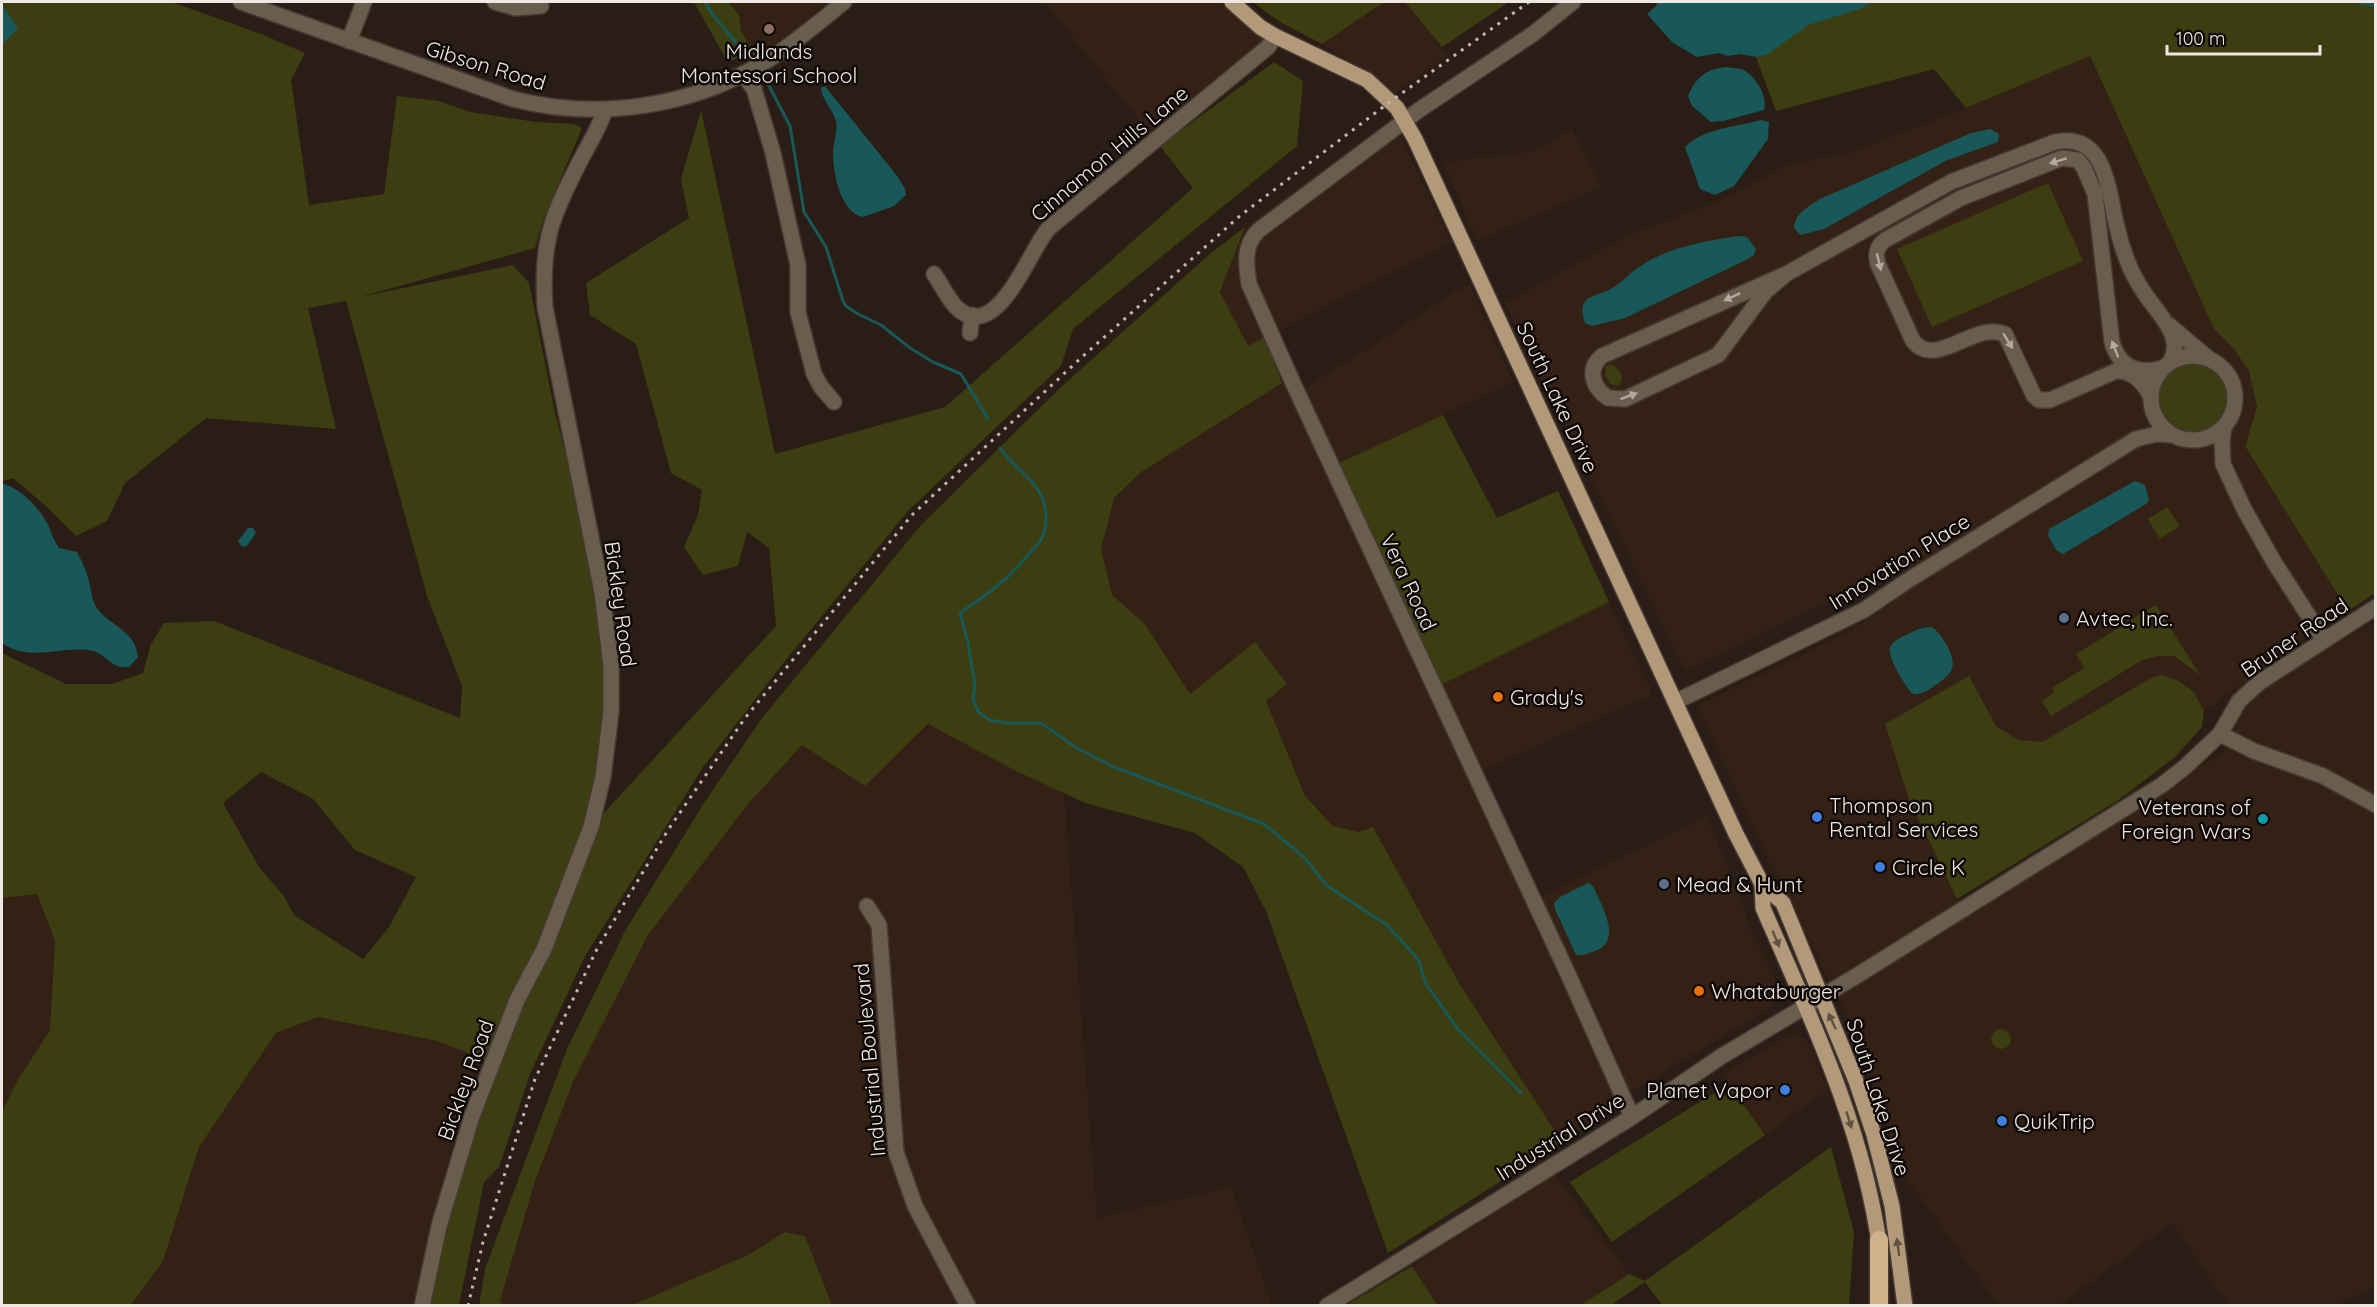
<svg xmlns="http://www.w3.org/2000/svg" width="2377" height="1307" font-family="Quicksand,sans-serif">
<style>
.built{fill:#342116}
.green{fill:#3c3d11;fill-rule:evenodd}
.water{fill:#185858}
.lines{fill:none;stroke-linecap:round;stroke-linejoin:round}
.stream{stroke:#185858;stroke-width:3}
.minor-casing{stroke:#463933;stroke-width:18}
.major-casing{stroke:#463933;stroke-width:18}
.highway-casing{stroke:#463933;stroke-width:21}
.minor{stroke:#695d4d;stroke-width:15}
.major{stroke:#b29979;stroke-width:15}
.highway{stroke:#cfb18a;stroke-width:18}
.rail{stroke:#c1b7b1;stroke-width:3;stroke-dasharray:3 6;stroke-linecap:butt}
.oneway{fill:#b4a99f}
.oneway2{fill:#605140}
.education-dot{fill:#8d6e63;stroke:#0e0906;stroke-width:2}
.service-dot{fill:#5c6f8a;stroke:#0e0906;stroke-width:2}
.food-dot{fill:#e8710a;stroke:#0e0906;stroke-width:2}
.shop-dot{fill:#3f7fe0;stroke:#0e0906;stroke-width:2}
.culture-dot{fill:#0f9aa8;stroke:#0e0906;stroke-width:2}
.labels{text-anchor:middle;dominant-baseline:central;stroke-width:5;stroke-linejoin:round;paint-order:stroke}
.poi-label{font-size:21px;fill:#f1e7e2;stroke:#0e0906;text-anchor:start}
.street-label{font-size:21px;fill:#f1e7e2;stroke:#0e0906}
</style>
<rect width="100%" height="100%" fill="#2a1d16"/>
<g class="built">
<path d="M728,2H827L799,28L756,55L741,31L739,15Z"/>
<path d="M1045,2H1223L1267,42L1150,134Z"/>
<path d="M1384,2H1405L1448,56L1394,94L1376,78L1322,44Z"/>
<path d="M2089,56L2214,329L2234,349L2249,371L2257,407L2245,446L2348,611L2275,653L2278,659L2204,711L2194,692L2179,681L2151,678L2042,742L2018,740L1996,726L1968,677L1885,725L1957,899L1972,915L2104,827L2230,748L2238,716L2248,701L2261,688L2375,622V1287L2336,1305H2228L2173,1223L2059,1305H1998L1902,1172L1855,1032L1768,859L1697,706L1852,630L1889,605L1912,584L1904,576L1896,575L1872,580L1685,671L1505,303L1627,236L1718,201L1785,166L1852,152L1966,108Z"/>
<path d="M1389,121L1402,140L1451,242L1248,346L1220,292L1245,227Z"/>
<path d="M1572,130L1602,187L1477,241L1444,163L1534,151Z"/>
<path d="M1469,283L1513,382L1340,463L1441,685L1609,602L1652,694L1481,771L1541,897L1707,816L1748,919L1746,920L1779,987L1775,1000L1769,1008L1628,1094L1562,1142L1459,983L1373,827L1358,832L1333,826L1305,796L1266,701L1287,684L1255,643L1190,694L1145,624L1112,595L1101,549L1114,498L1140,473L1282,383L1305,389Z"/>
<path d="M928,723L1016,771L1064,793L1097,1218L1231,1187L1272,1305H832L805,1236L785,1232L748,1255L632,1305L504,1306L500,1301L535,1181L573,1082L648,934L748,804L802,744L865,786Z"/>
<path d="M37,894L55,941L50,1030L17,1081L2,1112V898Z"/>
<path d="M318,1017L437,1041L478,1057L463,1104L421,1269L414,1305L131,1306L163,1261L199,1147L276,1033Z"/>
<path d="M1796,1035L1808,1042L1828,1090L1765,1135L1722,1075L1786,1037Z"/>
<path d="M1555,1175L1629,1274L1581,1305L1437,1306L1412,1266Z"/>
</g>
<g class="green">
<path d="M2,2H172L261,34L305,53L291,80L309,205L384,194L397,96L439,101L470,112L536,122L574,124L582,128L543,221L535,248L360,297L513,265L529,283L555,413L602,592L611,666L592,826L776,626L769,548L747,532L738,566L703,575L684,547L698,515L702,490L671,473L636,344L590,315L586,283L689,218L681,179L701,110L775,454L945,407L1193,188L1160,146L1274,62L1303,81L1297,146L1073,329L1061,366L909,510L784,662L703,767L585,956L530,1074L499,1167L484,1182L459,1305H422L492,1062L437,1041L318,1017L276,1033L199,1147L163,1261L131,1305H2V1112L17,1081L50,1030L55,941L37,894L2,898V653L66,684H112L143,673L151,644L164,623L214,621L460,718L462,686L427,596L346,301L308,308L336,429L206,418L125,483L107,521L76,536L48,508L13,478L2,481ZM261,772L313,799L355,850L416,877L389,927L363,959L294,915L284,896L259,867L223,803Z"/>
<path d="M694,2H728L739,15L741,31L756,55L727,61Z"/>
<path d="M1257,2H1384L1322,44L1280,22L1254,3Z"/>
<path d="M1405,2H1509L1442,47Z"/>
<path d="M1873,2H2375V593L2348,611L2245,446L2257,407L2249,371L2234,349L2214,329L2090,56L1966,108L1934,69L1776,111L1756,57C1777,52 1788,35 1807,25C1828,15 1852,13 1873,2Z"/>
<path d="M2048,183L2083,261L1932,327L1897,249Z"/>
<path d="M1245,227L1220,292L1248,346L1265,337L1282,383L1140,473L1114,498L1101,549L1112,595L1145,624L1190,694L1255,642L1287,684L1266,701L1305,796L1333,826L1358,832L1373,827L1459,983L1562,1142L1388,1253L1266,911L1243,867L1195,833L1085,803L1016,771L928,724L865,786L802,745L748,804L648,935L573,1082L535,1181L500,1301L504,1305L479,1306L485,1269L567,1049L625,931L704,803L762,718L921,525L1061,387L1211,253Z"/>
<circle cx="2192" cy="398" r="38"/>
<path d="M1612,364L1620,371L1622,379L1619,386L1610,384L1605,375L1606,366Z"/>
<path d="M1443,415L1497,518L1558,491L1609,602L1439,686L1339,463Z"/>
<path d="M2167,507L2180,526L2160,539L2148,519Z"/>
<path d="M2156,605L2200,675L2174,656H2158L2142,660L2051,716L2042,701L2054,693L2052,688L2084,668L2076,654Z"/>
<path d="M2163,675L2179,681L2194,692L2204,711L2202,727L2176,756L2120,799L1957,899L1909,799L1885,724L1969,676L1996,726L2018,740L2042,742L2151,678Z"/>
<circle cx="2001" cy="1039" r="10"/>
<path d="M1729,1084L1765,1135L1612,1242L1570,1182Z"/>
<path d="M1831,1147L1854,1232L1849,1305H1662L1645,1282L1611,1305H1581L1629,1274L1645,1281Z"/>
<path d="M785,1232L805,1236L832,1305H632L748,1255Z"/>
<path d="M1412,1266L1437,1305H1347Z"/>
</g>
<g class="water">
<path d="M1656,2H1873L1862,8L1808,25L1768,54L1756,57L1740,54L1728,56L1719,53L1697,57L1672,42L1647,14L1657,5Z"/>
<path d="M2,5L18,28L2,45Z"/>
<path d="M1726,67C1731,68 1736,68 1741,69C1755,74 1768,96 1764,110L1723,121L1711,122L1692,106L1688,96C1696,77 1706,69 1726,67Z"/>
<path d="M825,86L898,177L905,189L906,195L894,206L863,217C841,213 833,174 833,154C833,143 838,133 836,121C833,110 821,98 821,88Z"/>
<path d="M1761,120L1769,122L1768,139L1734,186L1715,195L1700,189L1685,147C1704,128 1736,127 1761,120Z"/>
<path d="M1990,129L1999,134L1998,142L1945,161L1824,229L1800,235L1794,228C1795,213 1808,207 1820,199L1971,133Z"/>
<path d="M1739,236L1747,237L1756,249L1754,255L1748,259L1625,318L1592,326L1585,323C1575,293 1597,298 1614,287C1623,281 1630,273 1639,267C1669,247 1704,241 1739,236Z"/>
<path d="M2135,481L2145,485L2149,500L2146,504L2063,554L2056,550L2048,535L2049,529Z"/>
<path d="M2,483C21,489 39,507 48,525C52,533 53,540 59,548L77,552C81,560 85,567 87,575C92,587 90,600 99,611C113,627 135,631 138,657L129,667C108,669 107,652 88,650C59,647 29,662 2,643Z"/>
<path d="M248,528H253L256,533L246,547L241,546L238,541Z"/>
<path d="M1931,627C1938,631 1942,637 1946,644C1958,666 1954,673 1934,686C1927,691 1921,695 1913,694C1906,688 1887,656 1890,648C1892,641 1902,637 1908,634C1916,630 1922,627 1931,627Z"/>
<path d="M1588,883L1593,886C1601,905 1624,941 1595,951C1588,953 1583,956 1576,955L1555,909L1554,903L1560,897Z"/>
</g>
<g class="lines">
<g class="stream">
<path d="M705,2L713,15L749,58"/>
<path d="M2358,2L2376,6"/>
<path d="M765,78L790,126L804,212L826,247L843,301L846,306L858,314L881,325L910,348L933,362L961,374L988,419"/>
<path d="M1000,448C1012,466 1033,477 1042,497C1047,509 1048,526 1042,538C1039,545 1032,550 1027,556C1009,579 985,596 960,613L968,642L975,686L973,700L979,713L990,720L1008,723H1041L1075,747L1114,767L1264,824L1305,858L1326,885L1387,925L1418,959L1426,984L1457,1028L1521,1093"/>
</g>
<defs>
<g id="minor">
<path d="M241,2L513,99C598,121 693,107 768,60C795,43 819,22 844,2"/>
<path d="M495,2L516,8L541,6"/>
<path d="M1573,2L1533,34L1419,110L1259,230C1243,245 1246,264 1249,284L1293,383L1568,974L1632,1117"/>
<path d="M349,41L364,2"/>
<path d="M743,74L754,89L773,153L798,265V312L814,374L821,387L834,402"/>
<path d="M934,274C941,284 947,297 955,306C996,349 1030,248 1049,228L1268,47L1275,36"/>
<path d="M1786,274L1765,292L1718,355L1625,399L1608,398C1593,388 1586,369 1602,356L1786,274L1951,182L2055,142C2107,131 2108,193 2117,227C2122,249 2130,272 2143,291C2156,312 2187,338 2169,363"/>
<path d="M2169,325L2208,358"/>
<path d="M970,333L972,315"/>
<circle cx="2193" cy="398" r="42"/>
<path d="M2150,395C2142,381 2133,371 2116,371L2050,400H2039L2034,396L2005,334C1974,321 1936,370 1913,341L1878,264C1875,254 1876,247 1885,240L1961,198L2062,158L2078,160L2084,168L2095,194L2112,342C2119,367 2138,375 2163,368"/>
<path d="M2224,427L2222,441L2223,464L2244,509L2274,562L2324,640"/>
<path d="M1675,702L1864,610L1907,581L2136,439L2157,434L2172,435"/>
<path d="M2220,734L2239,701L2260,682L2376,607"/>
<path d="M867,906L879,925L896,1152L915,1206L968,1306"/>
<path d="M422,1306L439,1226L472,1116L517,1000L544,949L591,827L603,777L611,712V666L602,592L545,307C541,244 550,220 578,165C587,147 599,129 605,110"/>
<path d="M1327,1306L1632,1117L1722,1056L1853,978L2162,785L2185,767L2220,734L2254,751L2323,776L2376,805"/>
</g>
<g id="major">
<path d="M1232,2L1260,27L1275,36L1367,80L1397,108L1415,139L1736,834L1762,884L1783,903L1856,1081L1874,1135L1892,1206L1905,1306"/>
<path d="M1762,884L1763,908C1811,1018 1864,1129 1880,1250"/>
</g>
<path id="highway" d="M1879,1240V1306"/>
</defs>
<use href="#minor" class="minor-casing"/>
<use href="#major" class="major-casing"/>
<use href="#highway" class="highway-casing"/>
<use href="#minor" class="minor"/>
<use href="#major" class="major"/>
<use href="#highway" class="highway"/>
<path class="rail" d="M468,1306L483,1242L535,1079L597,949L668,830L745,718L912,515L1082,357L1241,215L1391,101L1529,2"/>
</g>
<defs><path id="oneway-solid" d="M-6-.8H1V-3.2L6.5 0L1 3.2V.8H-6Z" transform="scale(1.5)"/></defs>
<g class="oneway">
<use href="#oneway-solid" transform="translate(2058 161) rotate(163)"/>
<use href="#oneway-solid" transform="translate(1879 262) rotate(76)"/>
<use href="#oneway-solid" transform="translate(1732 297) rotate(155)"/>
<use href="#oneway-solid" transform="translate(2008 341) rotate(58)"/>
<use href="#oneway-solid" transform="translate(2115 349) rotate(-111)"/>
<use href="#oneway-solid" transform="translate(1629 396) rotate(-20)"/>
</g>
<g class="oneway2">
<use href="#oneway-solid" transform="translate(1776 939) rotate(67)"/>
<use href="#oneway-solid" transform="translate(1832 1021) rotate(-115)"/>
<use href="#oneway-solid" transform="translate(1849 1120) rotate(73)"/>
<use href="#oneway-solid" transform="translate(1898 1247) rotate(-98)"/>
</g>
<circle class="education-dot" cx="769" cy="29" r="6"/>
<g class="service-dot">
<circle cx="2064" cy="618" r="6"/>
<circle cx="1664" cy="884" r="6"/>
</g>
<g class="food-dot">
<circle cx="1498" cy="697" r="6"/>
<circle cx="1699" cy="991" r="6"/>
</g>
<g class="shop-dot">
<circle cx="1817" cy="817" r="6"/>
<circle cx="1880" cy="867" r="6"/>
<circle cx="1785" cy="1090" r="6"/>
<circle cx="2002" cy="1121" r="6"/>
</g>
<circle class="culture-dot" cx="2263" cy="819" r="6"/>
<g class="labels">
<g class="poi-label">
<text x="769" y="51" text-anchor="middle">Midlands<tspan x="769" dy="24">Montessori School</tspan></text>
<text x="2076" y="618">Avtec, Inc.</text>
<text x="1510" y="697">Grady's</text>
<text x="1829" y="805">Thompson<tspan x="1829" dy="24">Rental Services</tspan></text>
<text x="2251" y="807" text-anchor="end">Veterans of<tspan x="2251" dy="24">Foreign Wars</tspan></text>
<text x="1892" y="867">Circle K</text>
<text x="1676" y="884">Mead &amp; Hunt</text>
<text x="1711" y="991">Whataburger</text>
<text x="1773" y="1090" text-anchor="end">Planet Vapor</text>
<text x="2014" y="1121">QuikTrip</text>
</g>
<g class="street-label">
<text transform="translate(486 65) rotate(17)">Gibson Road</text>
<text transform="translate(1109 153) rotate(-40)">Cinnamon Hills Lane</text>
<text transform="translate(1558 397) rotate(65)">South Lake Drive</text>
<text transform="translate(1899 561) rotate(-32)">Innovation Place</text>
<text transform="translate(1409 582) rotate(65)">Vera Road</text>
<text transform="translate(621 604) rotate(82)">Bickley Road</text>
<text transform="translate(2294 637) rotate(-34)">Bruner Road</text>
<text transform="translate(869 1060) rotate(-95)">Industrial Boulevard</text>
<text transform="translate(465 1080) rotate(-70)">Bickley Road</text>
<text transform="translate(1879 1097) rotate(72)">South Lake Drive</text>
<text transform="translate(1560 1136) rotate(-32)">Industrial Drive</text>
</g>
</g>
<rect width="2377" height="1307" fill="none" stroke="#f1e7e2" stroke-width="6"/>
<path d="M2167 45v9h153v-9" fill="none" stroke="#f1e7e2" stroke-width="3"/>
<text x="2176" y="45" font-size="18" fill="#f1e7e2" stroke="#0e0906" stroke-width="4.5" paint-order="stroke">100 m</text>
</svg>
